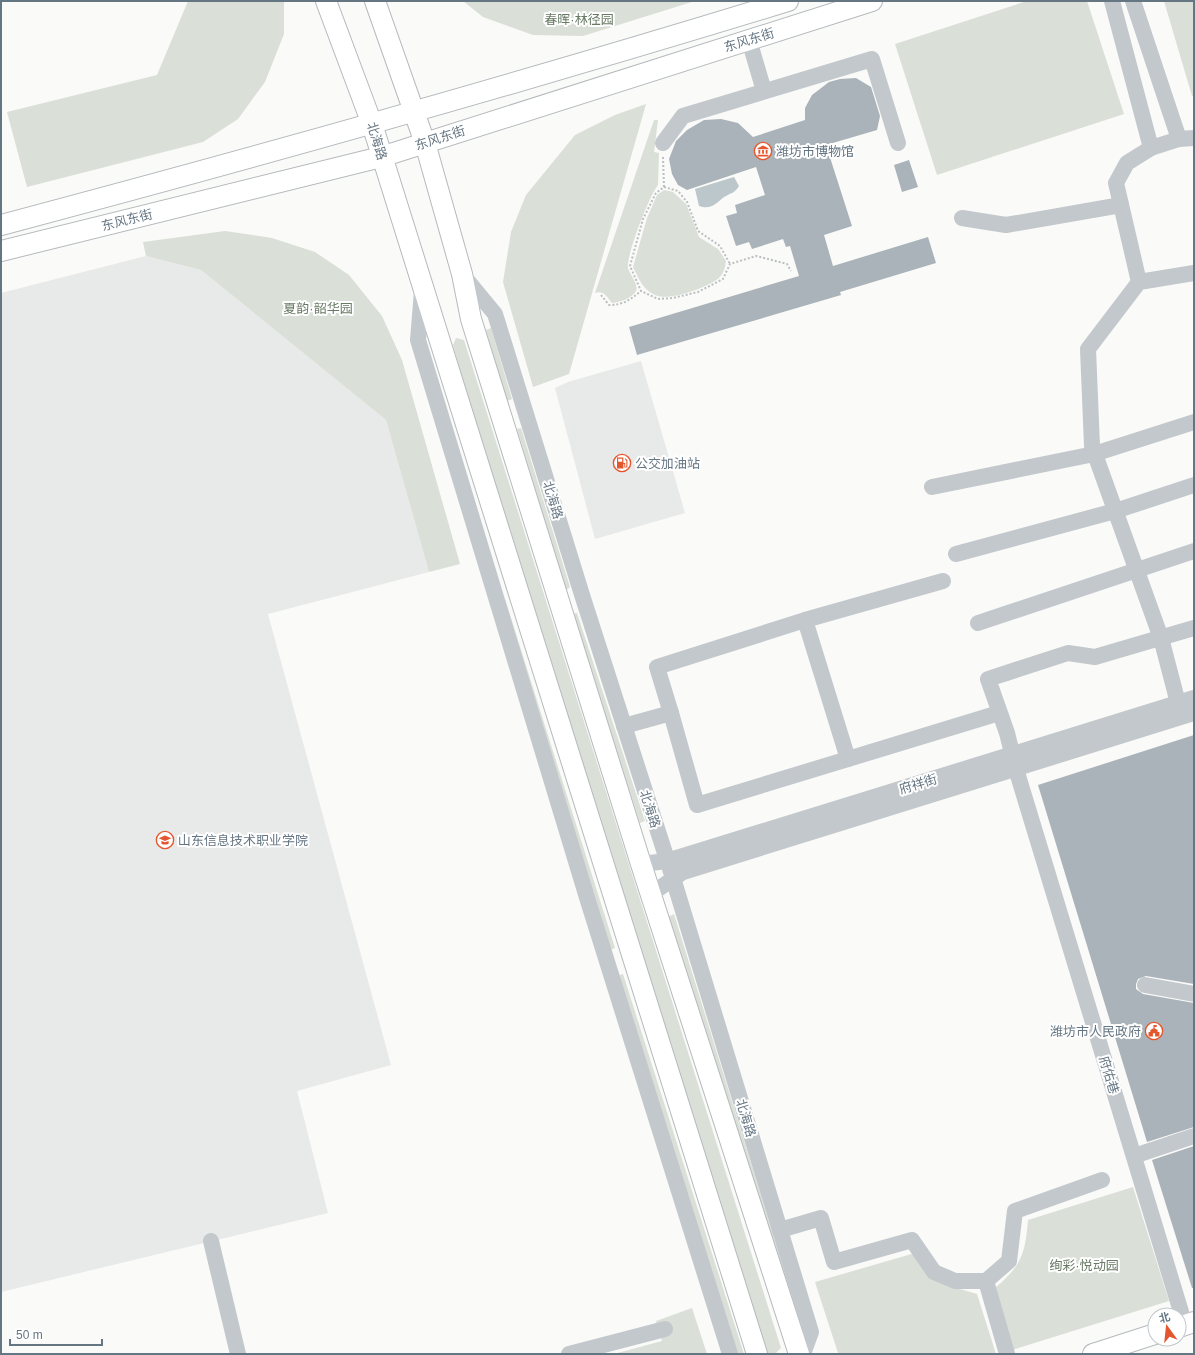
<svg xmlns="http://www.w3.org/2000/svg" width="1195" height="1355" font-family="Arial,'Noto Sans SC',sans-serif">
<style>
.built{fill:#e8e9e9}
.green{fill:#dadfd7}
.water{fill:#bbc7cb}
.building{fill:#aab3b9}
.lines{fill:none;stroke-linecap:round;stroke-linejoin:round}
.major-casing{stroke:#b5babe;stroke-width:22}
.path{stroke:#bbbfc2;stroke-width:2;stroke-dasharray:2 2;stroke-linecap:butt}
.minor{stroke:#c3c8cc;stroke-width:16}
.major{stroke:#fff;stroke-width:20}
.labels{text-anchor:middle;dominant-baseline:central;stroke-width:4;stroke-linejoin:round;paint-order:stroke}
.park-label{font-size:13px;fill:#687a64;stroke:#fff}
.street-label{font-size:13px;fill:#657683;stroke:#fff}
.poi-label{font-size:13px;fill:#657683;stroke:#fff;text-anchor:start}
</style>
<rect width="100%" height="100%" fill="#fafaf8"/>
<g class="built">
<path d="M146,256L201,270L386,420L429,572L268,614L391,1065L297,1091L328,1213L1,1292V293Z"/>
<path d="M641,361L685,513L595,539L555,388L568,382Z"/>
</g>
<g class="green">
<path d="M188,1H284V34L265,82L238,119L203,142L27,187L7,112L157,75Z"/>
<path d="M463,1H695L583,36L533,35L483,17Z"/>
<path d="M1027,1H1087L1124,114L937,175L895,44Z"/>
<path d="M1164,1H1194V96H1192Z"/>
<path d="M646,104L569,374L533,387L503,282L511,232L526,195L575,135L615,115Z"/>
<path d="M654,120H658L654,152L659,153L658,185C649,196 626,256 628,268C630,275 639,285 636,291C631,299 620,302 612,303C607,297 604,290 595,293Z"/>
<path d="M664,190L673,192L686,204L699,237L718,249L726,261C725,268 724,273 719,278C708,287 669,302 655,295C642,289 639,279 633,267L647,218L657,195Z"/>
<path d="M225,231L272,238L315,252L349,275L382,316L402,360L460,564L429,572L386,420L201,270L146,256L143,242Z"/>
<path d="M491,328L512,399L507,401L486,330Z"/>
<path d="M456,338L464,340L781,1348L775,1354H766L462,377L453,345Z"/>
<path d="M521,428L570,587L566,590L517,429Z"/>
<path d="M505,599L615,948L610,950L500,600Z"/>
<path d="M577,613L645,821L640,823L573,614Z"/>
<path d="M674,914L808,1347L805,1348L668,917Z"/>
<path d="M623,974L744,1354H738L617,976Z"/>
<path d="M1133,1187L1169,1301L1012,1350L995,1288C1022,1265 1025,1254 1028,1220Z"/>
<path d="M915,1253L946,1285L977,1294L996,1354L838,1353L815,1282Z"/>
<path d="M692,1308L707,1354H614L662,1341L656,1321Z"/>
</g>
<path class="water" d="M734,177L739,186C735,193 731,193 724,197C715,204 711,210 699,206L695,189Z"/>
<g class="building">
<path d="M856,78L871,87L880,116L877,130L826,145L852,226L824,235L833,266L928,237L936,263L840,292L841,295L637,355L629,327L799,276L790,246L786,247L783,239L752,249L749,242L736,246L726,216L737,213L735,205L765,195L756,167L687,190L678,185L672,174L669,159L676,141L687,130L704,120L721,119L738,123L753,137L805,120V108L812,95L829,82L840,79Z"/>
<path d="M909,160L918,187L902,192L894,165Z"/>
<path d="M1194,735V984L1146,976L1138,979L1136,984V989L1143,994L1194,1003V1127L1147,1142L1038,785Z"/>
<path d="M1194,1146V1288H1192L1152,1160Z"/>
</g>
<g class="lines">
<defs>
<g id="major">
<path d="M326,1L372,124L757,1354"/>
<path d="M375,1L425,143L462,274L471,319L641,864L799,1354"/>
<path d="M1,225C265,155 527,81 788,1"/>
<path d="M1,251L381,157L872,1"/>
<path d="M1179,1327L1194,1322"/>
<path d="M1093,1354L1155,1334"/>
</g>
</defs>
<use href="#major" class="major-casing"/>
<g class="path">
<path d="M663,157L664,187L656,193L643,219L630,266L641,291L658,299L673,298L698,292L723,279L730,264L756,256L787,264L791,271"/>
<path d="M664,187L678,191L687,202L698,231L720,246L730,264"/>
<path d="M601,295L609,305C623,305 630,300 641,291"/>
</g>
<g class="minor">
<path d="M1112,1L1151,148L1127,163L1116,183L1139,282"/>
<path d="M1133,1L1179,139L1194,138"/>
<path d="M749,40L764,91"/>
<path d="M663,143L683,116L872,59L898,143"/>
<path d="M1151,148L1179,139"/>
<path d="M962,218L1006,225L1121,205"/>
<path d="M462,274L495,314L583,598L673,878L811,1332L803,1354"/>
<path d="M422,291L418,340L588,901L730,1354"/>
<path d="M932,487L1094,454L1194,422"/>
<path d="M956,554L1115,511L1194,485"/>
<path d="M805,620L943,581"/>
<path d="M978,623L1194,551"/>
<path d="M1178,703L1161,638L1092,446L1088,349L1139,282L1194,273"/>
<path d="M671,713L657,667L805,620L848,759"/>
<path d="M624,726L671,713L697,805L999,713"/>
<path d="M641,864L667,861L1194,698"/>
<path d="M651,894L683,872L1194,713"/>
<path d="M1145,985L1194,994"/>
<path d="M1134,1156L1194,1136"/>
<path d="M780,1230L821,1218L834,1262L912,1240L934,1272L955,1281H986"/>
<path d="M211,1241L238,1354"/>
<path d="M1185,1325L1016,769L1007,733L988,679L1068,653L1095,657L1194,628"/>
<path d="M569,1354L665,1329"/>
<path d="M1007,1354L986,1281L1009,1261L1015,1211L1102,1180"/>
</g>
<use href="#major" class="major"/>
</g>
<defs>
<symbol id="museum-ring" viewBox="-11 -11 22 22"><circle r="9.5" fill="#fff" stroke="#e4572e" stroke-width="1.5"/><path d="M0-6L6-3V-2H-6V-3ZM-5-1h2V3h-2ZM-1-1h2V3h-2ZM3-1h2V3H3ZM-6 4H6V6H-6Z" fill="#e4572e"/></symbol>
<symbol id="fuel-ring" viewBox="-11 -11 22 22"><circle r="9.5" fill="#fff" stroke="#e4572e" stroke-width="1.5"/><path d="M-5.5-6h7V0h2V4h1.3V-2.5L3-4.5l.8-.8L6-3V5H2.5V1h-1V6h-7ZM-4.2-4.7v3.2H.2V-4.7Z" fill="#e4572e"/></symbol>
<symbol id="university-ring" viewBox="-11 -11 22 22"><circle r="9.5" fill="#fff" stroke="#e4572e" stroke-width="1.5"/><path d="M0-5L7-2L0 1L-7-2ZM-4 1L0 2.5L4 1V4Q0 6-4 4Z" fill="#e4572e"/></symbol>
<symbol id="civic-ring" viewBox="-11 -11 22 22"><circle r="9.5" fill="#fff" stroke="#e4572e" stroke-width="1.5"/><path d="M-.6-6.5H3V-4.5H.6V-3L4-1V1h2V6H-6V1h2V-1L-.6-3ZM-1.2 2.5V6h2.4V2.5Z" fill="#e4572e"/></symbol>
</defs>
<g fill-rule="evenodd">
<use href="#museum-ring" x="753" y="141" width="20" height="20"/>
<use href="#fuel-ring" x="612" y="453" width="20" height="20"/>
<use href="#university-ring" x="155" y="830" width="20" height="20"/>
<use href="#civic-ring" x="1144" y="1021" width="20" height="20"/>
</g>
<g class="labels">
<g class="park-label">
<text x="579" y="19">春晖·林径园</text>
<text x="318" y="308">夏韵·韶华园</text>
<text x="1084" y="1265">绚彩·悦动园</text>
</g>
<g class="street-label">
<text transform="translate(749 40) rotate(-17)">东风东街</text>
<text transform="translate(440 138) rotate(-18)">东风东街</text>
<text transform="translate(377 141) rotate(73)">北海路</text>
<text transform="translate(127 220) rotate(-14)">东风东街</text>
<text transform="translate(553 500) rotate(73)">北海路</text>
<text transform="translate(918 784) rotate(-17)">府祥街</text>
<text transform="translate(650 809) rotate(72)">北海路</text>
<text transform="translate(1109 1075) rotate(73)">府佑巷</text>
<text transform="translate(746 1118) rotate(73)">北海路</text>
</g>
<g class="poi-label">
<text x="776" y="151">潍坊市博物馆</text>
<text x="635" y="463">公交加油站</text>
<text x="178" y="840">山东信息技术职业学院</text>
<text x="1141" y="1031" text-anchor="end">潍坊市人民政府</text>
</g>
</g>
<rect width="1195" height="1355" fill="none" stroke="#657683" stroke-width="4"/>
<g transform="translate(1167 1327) rotate(345)"><circle r="19" fill="#ffffff" stroke="#c1c8cd"/>
<path d="M0-3L7 15L0 10L-7 15Z" fill="#e4572e"/>
<text y="-6" font-size="11" font-weight="bold" text-anchor="middle" fill="#657683">北</text>
</g>
<path d="M10 1339v6h92v-6" fill="none" stroke="#657683" stroke-width="2"/>
<text x="16" y="1339" font-size="12" fill="#657683" stroke="#ffffff" stroke-width="3" paint-order="stroke">50 m</text>
</svg>
